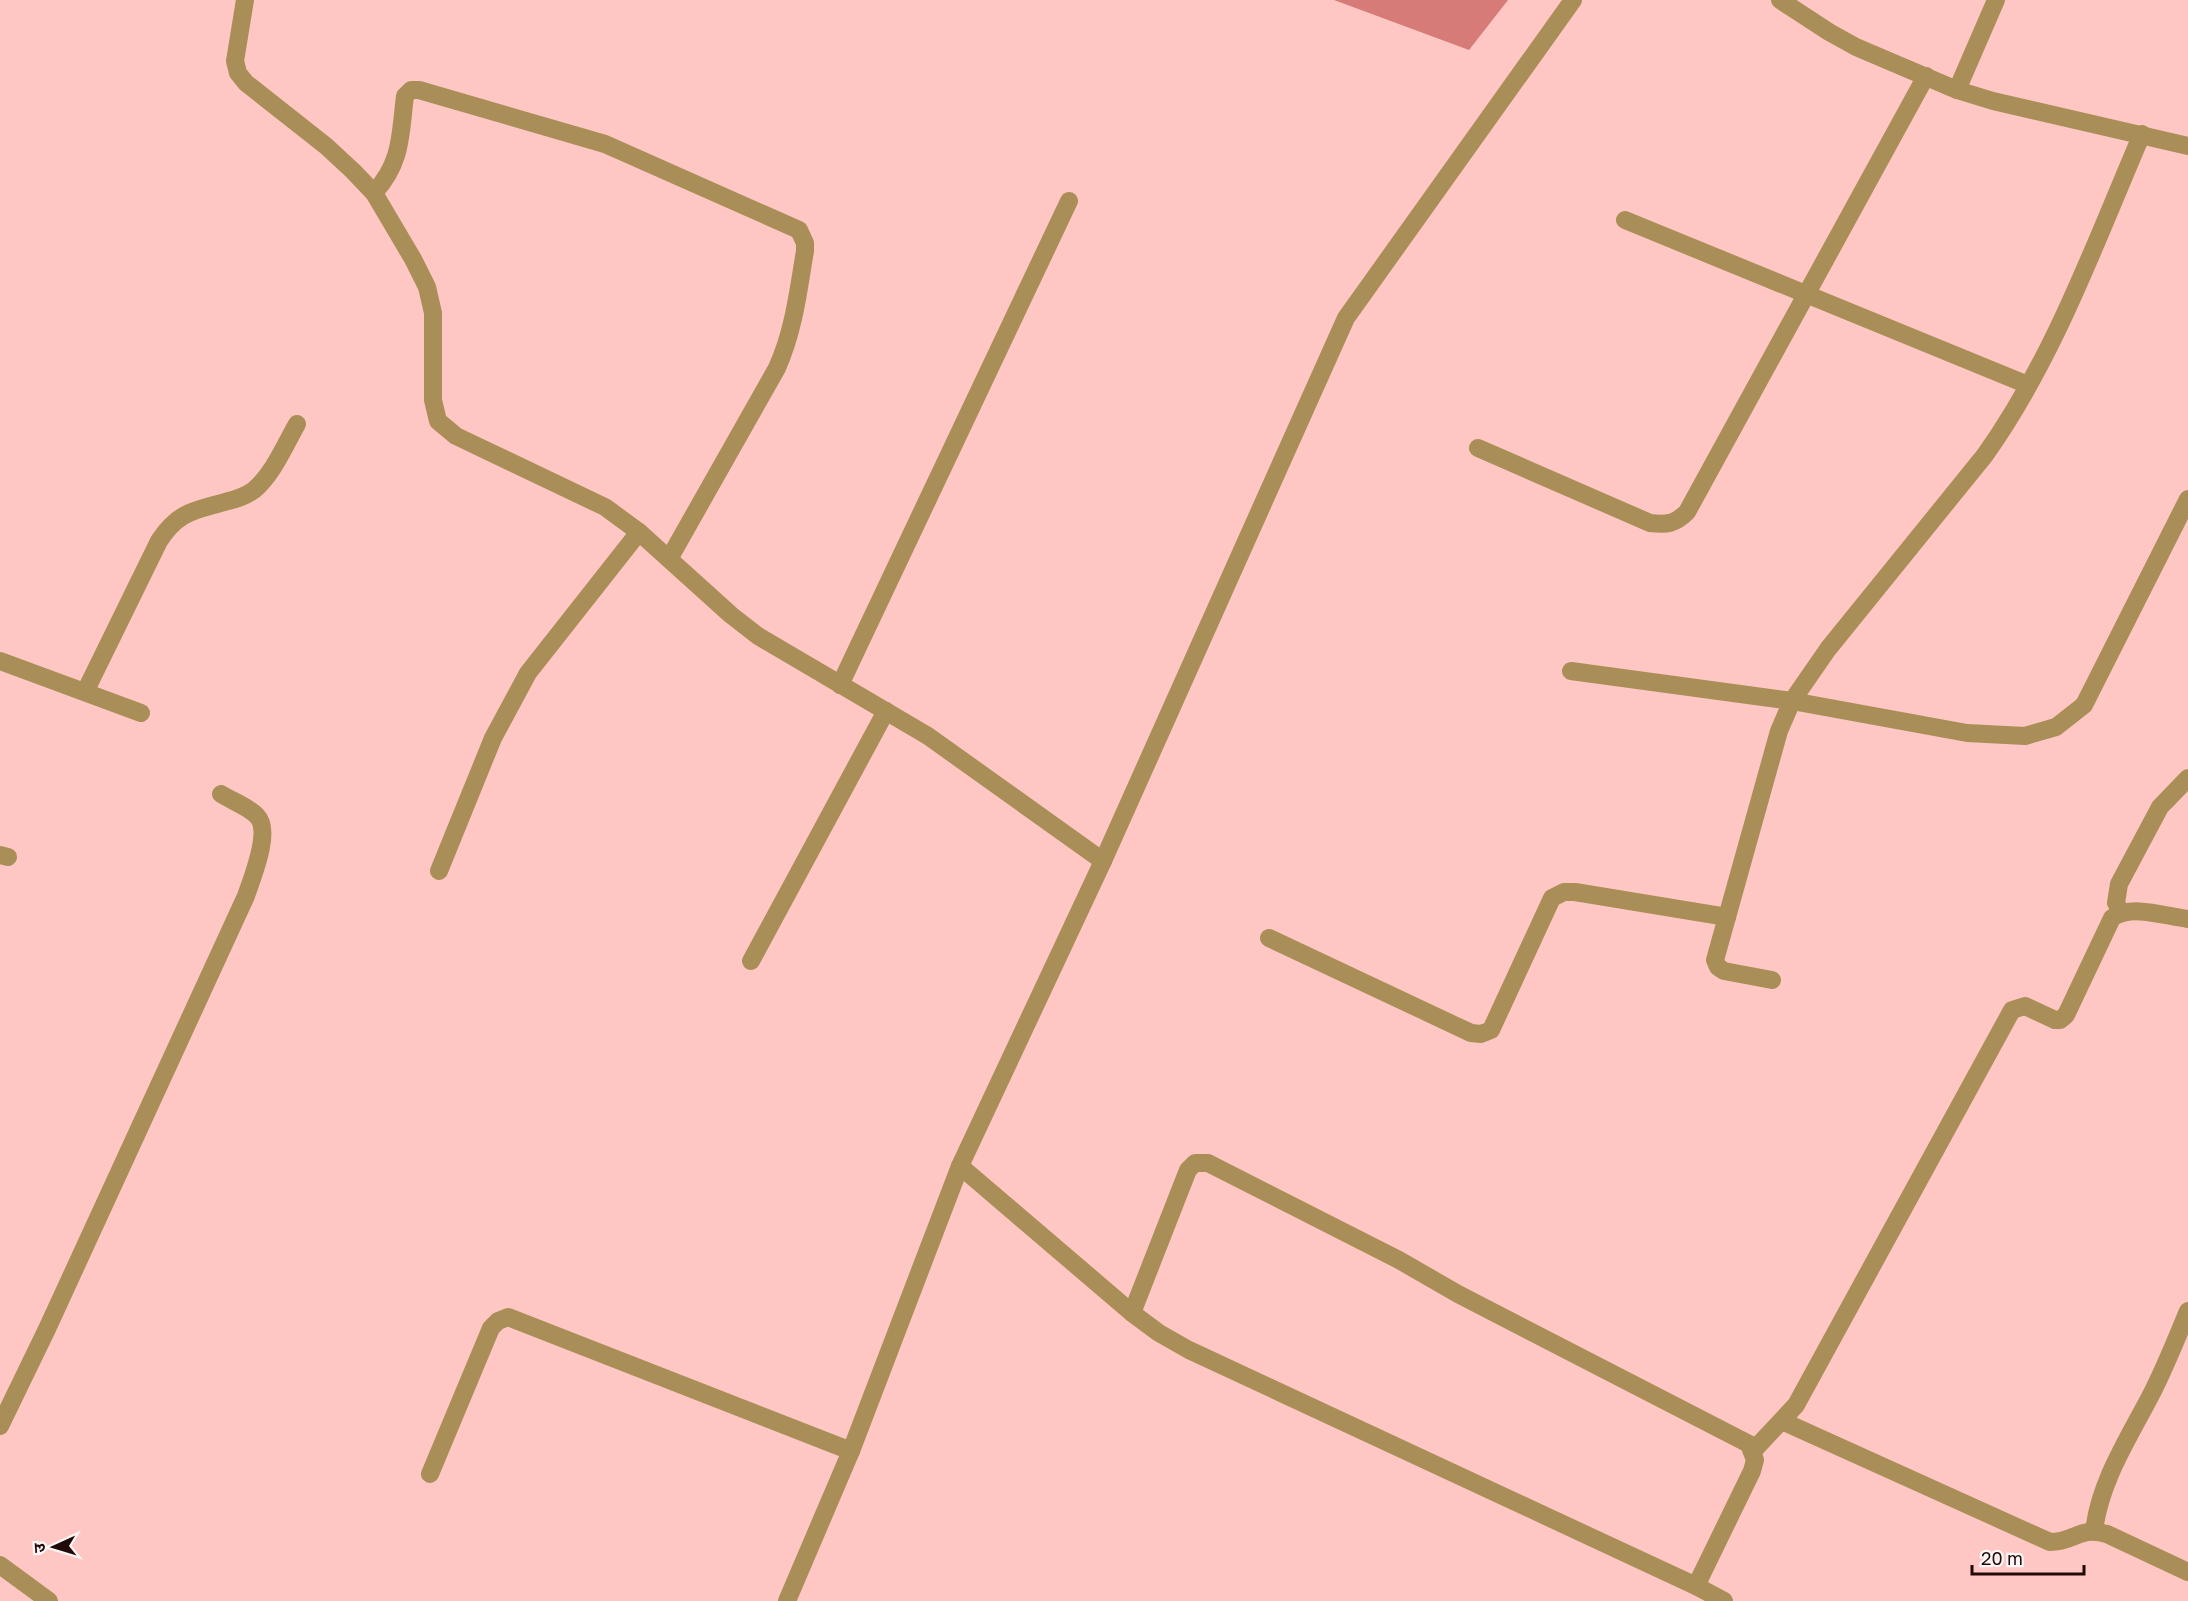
<svg xmlns="http://www.w3.org/2000/svg" width="2188" height="1601" font-family="'Golos Text','Noto Sans Devanagari',sans-serif">
<style>
.building{fill:#d77b78}
.lines{fill:none;stroke-linecap:round;stroke-linejoin:round}
.minor{stroke:#aa8e58;stroke-width:18}
</style>
<rect width="100%" height="100%" fill="#fec7c3"/>
<path class="building" d="M1334,0H1508L1469,50Z"/>
<g class="lines">
<g class="minor">
<path d="M245,0L235,61L238,73L246,83L326,146L353,171L374,193L413,259L427,287L433,313V400L438,421L456,436L605,507L639,532L731,615L758,636L928,736L1103,861"/>
<path d="M1780,0L1829,32L1856,47L1957,90L1993,101L2188,146"/>
<path d="M1957,90L1996,0"/>
<path d="M374,193C402,162 400,136 405,96L411,90H419L605,144L799,230L805,243V251C798,292 794,330 777,368L669,559"/>
<path d="M1625,220L2028,385"/>
<path d="M1478,448L1650,523C1667,525 1675,524 1687,512L1926,76"/>
<path d="M0,661L141,713"/>
<path d="M1571,671L1792,701L1967,733L2025,736L2056,727L2084,705L2188,499"/>
<path d="M840,685L1069,201"/>
<path d="M85,692L159,541C179,510 195,511 228,501C237,499 247,495 254,490C273,474 285,445 297,424"/>
<path d="M0,855L8,857"/>
<path d="M439,871L493,738L528,673L639,532"/>
<path d="M2121,912L2116,903L2119,884L2160,807L2188,778"/>
<path d="M1269,938L1471,1033L1481,1034L1491,1030L1552,898L1564,892H1575L1727,917"/>
<path d="M751,961L886,711"/>
<path d="M1772,980L1724,971L1718,967L1715,960L1779,731L1792,701L1828,649L1985,455C2054,358 2095,243 2142,134"/>
<path d="M960,1166L1132,1313L1159,1333L1189,1350L1696,1586L1724,1601"/>
<path d="M1132,1313L1188,1170L1195,1163H1208L1399,1260L1458,1294L1749,1444L1755,1460L1752,1471L1696,1586"/>
<path d="M1782,1421L2050,1542C2075,1542 2079,1526 2107,1534L2188,1572"/>
<path d="M0,1426L47,1329L246,896C252,878 272,831 257,816C249,807 232,801 221,794"/>
<path d="M1753,1451L1796,1405L2012,1010L2025,1006L2055,1020H2060L2066,1015L2112,918C2132,904 2164,916 2188,919"/>
<path d="M430,1474L491,1328L498,1321L508,1317L851,1451"/>
<path d="M2094,1531C2100,1480 2130,1436 2153,1391C2166,1365 2177,1338 2188,1311"/>
<path d="M0,1565L49,1601"/>
<path d="M787,1601L851,1451L960,1166L1103,861L1346,318L1573,0"/>
</g>
</g>
<g transform="translate(54 1547) rotate(266)" stroke="#fdf6f5" stroke-width="4.5" paint-order="stroke">
<path d="M0-4.5L10 22L0 15L-10 22Z" fill="#210a0a"/>
<text y="-9" font-size="16" font-weight="bold" text-anchor="middle" fill="#210a0a">उ</text>
</g>
<path d="M1972 1565v9h112v-9" fill="none" stroke="#210a0a" stroke-width="3"/>
<text x="1981" y="1565" font-size="18" fill="#210a0a" stroke="#fdf6f5" stroke-width="4.5" paint-order="stroke">20 m</text>
</svg>
